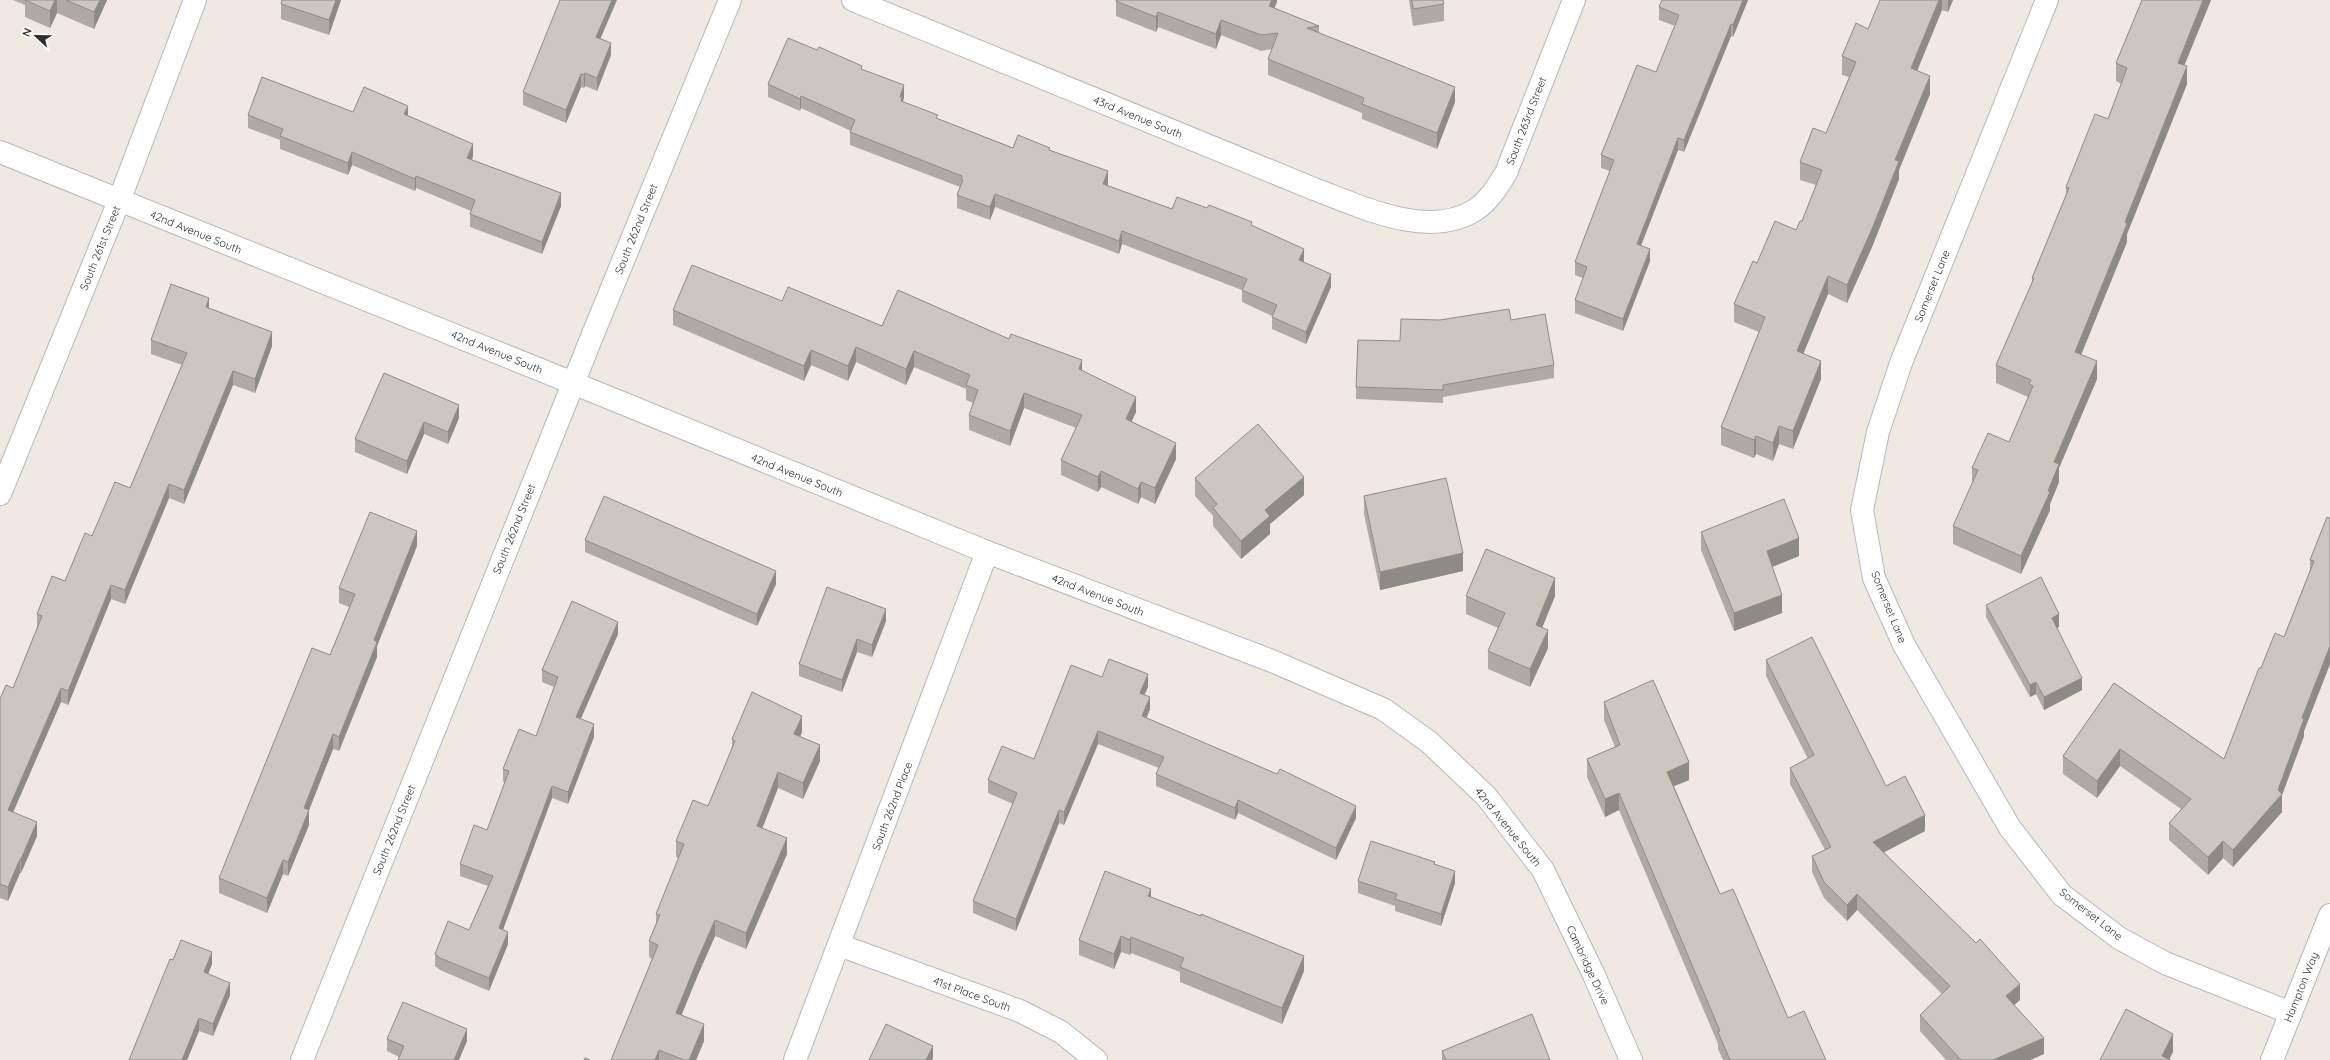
<svg xmlns="http://www.w3.org/2000/svg" width="2330" height="1060" font-family="Quicksand,sans-serif">
<style>
.lines{fill:none;stroke-linecap:round;stroke-linejoin:round}
.street-casing{stroke:#b4b7c1;stroke-width:24}
.street{stroke:#fff;stroke-width:22}
.wall{fill:#afaba4}
.shaded-wall{fill:#8e8b86}
.building{fill:#cbc7bf;stroke:#8e8b86}
.labels{text-anchor:middle;dominant-baseline:central;stroke-width:4;stroke-linejoin:round;paint-order:stroke}
.street-label{font-size:11px;fill:#2e2e2e;stroke:#fff}
</style>
<rect width="100%" height="100%" fill="#efe9e1"/>
<g class="lines">
<defs>
<g id="street">
<path d="M853,0L1314,189C1360,206 1428,240 1475,210C1488,202 1498,186 1506,173L1574,0"/>
<path d="M2047,0L1901,363L1878,432L1862,510L1874,578L1904,645L2010,828L2062,895L2119,938L2165,963L2291,1013"/>
<path d="M0,152L573,383L987,552L1272,661L1383,709L1429,742L1486,796L1543,870L1594,975L1631,1060"/>
<path d="M0,494L119,201L195,0"/>
<path d="M839,945L1020,1011L1061,1032L1096,1060"/>
<path d="M302,1060L593,334L730,0"/>
<path d="M795,1060L987,552"/>
<path d="M2272,1060L2330,915"/>
</g>
</defs>
<use href="#street" class="street-casing"/>
<use href="#street" class="street"/>
</g>
<g class="wall">
<path d="M13,0H107L94,29L57,13L50,28L25,17V5Z"/>
<path d="M282,0H341L329,35L281,19V4Z"/>
<path d="M1277,0V2L1274,8L1319,26V33L1455,102L1437,149L1362,119V113L1268,75V59L1272,49L1261,51L1221,35L1216,49L1158,27L1156,32L1116,16V1Z"/>
<path d="M1409,0H1443L1444,4V21L1413,26Z"/>
<path d="M1748,0L1733,37L1731,36L1684,152L1678,150L1641,245L1650,261L1623,331L1575,313V300L1583,278L1575,275V262L1610,171L1601,168V155L1656,72L1675,26L1659,20V7Z"/>
<path d="M1880,0H1953L1948,12L1942,10L1917,70L1930,94L1899,170V179L1872,247L1847,303L1828,294L1803,354L1821,379L1793,449L1779,444L1773,461L1756,454L1754,458L1721,445V427L1759,332L1734,322V304L1757,263L1796,230L1802,221L1816,185L1800,180V162L1826,133L1849,77L1842,75V56L1868,29Z"/>
<path d="M2142,0H2211L2184,65L2187,84L2127,234V242L2081,354L2097,379L2059,468V482L2050,504V510L2021,574L1953,544V526L1972,484V468L2009,442L2028,397L1996,383V365L2032,283V278L2066,195V187L2108,119L2122,84L2116,81V63Z"/>
<path d="M601,38L611,55L597,91L585,86L584,88L581,87L566,123L523,105V92Z"/>
<path d="M862,69L904,98L903,102L938,119L1013,148L1050,151L1108,184L1107,186L1172,209L1252,226L1304,261L1303,262L1331,287L1306,344L1272,329V316L1242,302V290L1122,244L1119,254L995,207L990,220L957,208V195L960,187L850,145V132L851,131L801,108L800,111L768,97V84Z"/>
<path d="M353,112L408,116L473,156L472,160L561,206L542,254L470,227V214L471,211L416,188L415,191L352,165L348,175L280,149V140L248,128V115Z"/>
<path d="M782,301L882,326L1009,339L1082,371L1136,412L1131,422L1176,459L1155,504L1141,497L1138,504L1101,487L1098,492L1061,475V460L1076,428L1024,408L1010,446L969,430V415L973,403L966,400V389L914,367L906,385L856,362L848,381L811,365L804,381L673,325V310Z"/>
<path d="M209,308L272,346L255,393L233,385L184,504L169,498L125,604L111,599L68,705L61,702L13,812L37,836L21,873H20L8,901L0,898V699L13,688L37,628V614L65,581L92,536L130,488L182,365L151,354V340Z"/>
<path d="M1440,320H1511L1554,365V378L1443,397V403L1356,399V387L1400,341Z"/>
<path d="M384,373L459,418L448,444L424,434L407,474L355,452V439Z"/>
<path d="M1195,478L1304,495L1270,524V534L1241,559L1213,526V516L1195,496Z"/>
<path d="M1364,496L1463,571L1380,590L1364,514Z"/>
<path d="M2330,518V664L2304,731V736L2282,795V812L2233,867L2223,858L2208,875L2169,840V823L2181,809L2120,766L2097,798L2063,774V756L2114,683L2224,759L2261,668L2284,637L2310,570V560Z"/>
<path d="M1701,532L1799,556L1772,567L1782,613L1734,631L1701,550Z"/>
<path d="M585,540L776,584L757,626L585,552Z"/>
<path d="M417,546L377,646V657L339,751L333,749L309,810V825L288,876L283,874L267,913L219,893V878L330,655L349,607L339,603V588Z"/>
<path d="M1466,596H1555L1542,627L1548,648L1530,687L1488,669V651L1498,628L1466,614Z"/>
<path d="M1986,605L2059,627L2057,628L2082,690L2044,710L2036,694L2030,697L1986,617Z"/>
<path d="M886,621L872,657L857,652L842,692L799,676V664Z"/>
<path d="M618,634L580,719L594,737L568,804L552,798L503,930L508,944L489,991L440,970L435,966V954L469,930L488,886L460,876V864L487,830L505,782H503V769L536,736L554,687L542,682V670Z"/>
<path d="M1766,660L1886,786L1925,831L1884,852L2020,1000L2014,1005L2044,1054L2030,1060H1946L1920,1031V1015L1942,994L1857,910L1847,921L1824,898L1812,872V856L1825,850L1790,784V768L1808,759L1766,676Z"/>
<path d="M1102,677L1148,687L1144,695L1150,709L1146,718L1356,818L1336,860L1238,813L1235,820L1156,786V774L1159,768L1098,744L1064,825L1059,823L1016,931L973,913V901L1013,804L988,793V780L1034,759Z"/>
<path d="M1604,702L1689,780L1674,786L1720,894L1788,1018L1826,1060H1723L1718,1049V1044L1619,810L1605,817L1587,777V759L1615,747L1604,720Z"/>
<path d="M802,732L800,737L820,761L803,799L778,788L762,828L787,854L746,949L715,936L697,977L681,1015L704,1041L696,1060H611L652,959L649,957V941L656,923V914L679,858L676,857V841L708,806L732,749V739Z"/>
<path d="M1435,864L1455,883L1441,926L1395,911V906L1358,893V881Z"/>
<path d="M1151,897L1304,971L1282,1024L1180,982V972L1131,953L1130,955L1121,952L1114,969L1079,955V940Z"/>
<path d="M173,960L212,964L208,974L230,995L213,1036L199,1031L187,1060H129Z"/>
<path d="M387,1039L467,1041L399,1057L387,1051Z"/>
<path d="M1442,1051L1550,1060H1442Z"/>
</g>
<g class="shaded-wall">
<path d="M55,0H57V13L50,28V11Z"/>
<path d="M100,0H107L94,29V12Z"/>
<path d="M336,0H341L329,35V20Z"/>
<path d="M612,0H617L596,49V37Z"/>
<path d="M1272,0H1277V2L1269,21V6Z"/>
<path d="M1743,0H1748L1733,37V25Z"/>
<path d="M1939,0H1942V10L1911,86V68Z"/>
<path d="M1948,0H1953L1948,12Z"/>
<path d="M2203,0H2211L2178,81V63Z"/>
<path d="M1158,12V27L1156,32V17Z"/>
<path d="M1221,20V35L1216,49V34Z"/>
<path d="M1731,24V36L1684,152V140Z"/>
<path d="M611,43V55L597,91V78Z"/>
<path d="M2187,66V84L2127,234V242L2075,370V352L2125,222Z"/>
<path d="M585,73V86L584,88V75Z"/>
<path d="M581,74V87L566,123V110Z"/>
<path d="M1930,76V94L1899,170V179L1872,247L1847,303V285L1895,160Z"/>
<path d="M904,85V98L902,102L901,113L900,97Z"/>
<path d="M1455,87V102L1437,149V133Z"/>
<path d="M801,96V108L800,111V99Z"/>
<path d="M408,106V118L404,114Z"/>
<path d="M1678,138V150L1637,256V244Z"/>
<path d="M473,144V156L467,170V158Z"/>
<path d="M352,152V165L348,175V163Z"/>
<path d="M1108,171V184L1103,197V184Z"/>
<path d="M416,176V188L415,191V179Z"/>
<path d="M561,193V206L542,254V242Z"/>
<path d="M995,194V207L990,220V207Z"/>
<path d="M1122,231V244L1119,254V241Z"/>
<path d="M1304,249V261L1299,273V260Z"/>
<path d="M1650,249V261L1623,331V319Z"/>
<path d="M1331,274V287L1306,344V332Z"/>
<path d="M1828,276V294L1797,369V351Z"/>
<path d="M209,298V312L206,307Z"/>
<path d="M272,332V346L255,393V379Z"/>
<path d="M856,347V362L848,381V366Z"/>
<path d="M811,350V365L804,381V366Z"/>
<path d="M914,351V367L906,385V369Z"/>
<path d="M1082,360V375L1079,369Z"/>
<path d="M1821,361V379L1793,449V431Z"/>
<path d="M2097,361V379L2059,468V482L2050,504V510L2021,574V556L2048,491L2054,462Z"/>
<path d="M233,371V385L184,504V490Z"/>
<path d="M1024,393V408L1010,446V431Z"/>
<path d="M1136,397V412L1126,434V419Z"/>
<path d="M459,405V418L448,444V432Z"/>
<path d="M424,422V434L407,474V461Z"/>
<path d="M1779,426V444L1773,461V443Z"/>
<path d="M1756,436V454L1754,458V440Z"/>
<path d="M1176,443V459L1155,504V488Z"/>
<path d="M1101,471V487L1098,492V477Z"/>
<path d="M1304,477V495L1270,524V534L1241,559V541L1265,510Z"/>
<path d="M1141,482V497L1138,504V489Z"/>
<path d="M169,484V498L125,604V590Z"/>
<path d="M417,531V546L377,646V657L339,751V737L374,640Z"/>
<path d="M1799,538V556L1767,569V551Z"/>
<path d="M1463,553V571L1380,590V572Z"/>
<path d="M776,571V584L757,626V614Z"/>
<path d="M1555,578V596L1536,643V625Z"/>
<path d="M111,585V599L68,705V691Z"/>
<path d="M1782,595V613L1734,631V613Z"/>
<path d="M886,609V621L872,657V645Z"/>
<path d="M2059,614V627L2052,631V618Z"/>
<path d="M618,622V634L576,730V717Z"/>
<path d="M1548,630V648L1530,687V669Z"/>
<path d="M857,639V652L842,692V680Z"/>
<path d="M2330,646V664L2304,731V736L2282,795V812L2233,867V850L2278,790L2302,718Z"/>
<path d="M1148,674V687L1140,705V693Z"/>
<path d="M2082,678V690L2044,710V697Z"/>
<path d="M2036,682V694L2030,697V685Z"/>
<path d="M61,688V702L8,824V810Z"/>
<path d="M1150,697V709L1142,729V716Z"/>
<path d="M802,716V732L794,750V734Z"/>
<path d="M594,724V737L568,804V792Z"/>
<path d="M1098,731V744L1064,825V812Z"/>
<path d="M333,734V749L304,823V808Z"/>
<path d="M820,745V761L803,799V783Z"/>
<path d="M2120,749V766L2097,798V781Z"/>
<path d="M1689,762V780L1667,789V772Z"/>
<path d="M778,772V788L757,842V826Z"/>
<path d="M552,786V798L499,940V928Z"/>
<path d="M1619,793V810L1605,817V799Z"/>
<path d="M1238,800V813L1235,820V808Z"/>
<path d="M1356,806V818L1336,860V848Z"/>
<path d="M309,810V825L288,876V862Z"/>
<path d="M1059,810V823L1016,931V919Z"/>
<path d="M1925,815V831L1873,858V842Z"/>
<path d="M37,822V836L21,873V859Z"/>
<path d="M787,838V854L746,949V933Z"/>
<path d="M2223,841V858L2208,875V857Z"/>
<path d="M20,859V873L8,901V887Z"/>
<path d="M283,860V874L267,913V898Z"/>
<path d="M1455,871V883L1441,926V914Z"/>
<path d="M1151,889V904L1148,896Z"/>
<path d="M1857,894V910L1847,921V905Z"/>
<path d="M715,920V936L697,977L676,1029V1013L697,961Z"/>
<path d="M508,932V944L489,991V978Z"/>
<path d="M1121,936V952L1114,969V954Z"/>
<path d="M1131,937V953L1130,955V940Z"/>
<path d="M212,952V964L204,984V972Z"/>
<path d="M1304,956V971L1282,1024V1008Z"/>
<path d="M230,983V995L213,1036V1024Z"/>
<path d="M2020,984V1000L2006,1012V996Z"/>
<path d="M199,1018V1031L187,1060H182Z"/>
<path d="M704,1024V1041L696,1060H689Z"/>
<path d="M467,1029V1041L459,1060H454Z"/>
<path d="M2173,1034V1052L2169,1060L2162,1056Z"/>
<path d="M2044,1038V1054L2030,1060H1993Z"/>
<path d="M933,1046V1058L932,1060H926Z"/>
<path d="M659,1050V1060H655Z"/>
</g>
<g class="building">
<path d="M25,0H55L50,11Z"/>
<path d="M66,0H100L94,12Z"/>
<path d="M282,0H336L329,20L281,4Z"/>
<path d="M560,0H612L596,37L611,43L597,78L585,73L584,75L581,74L566,110L523,92Z"/>
<path d="M1116,0H1272L1269,6L1319,26L1307,28L1455,87L1437,133L1362,104L1364,98L1268,59L1278,33L1261,35L1221,20L1216,34L1158,12L1156,17L1116,1Z"/>
<path d="M1412,0H1443L1444,4L1413,9Z"/>
<path d="M1662,0H1743L1733,25L1731,24L1684,140L1678,138L1637,244L1650,249L1623,319L1575,300L1587,267L1575,262L1614,160L1601,155L1637,65L1656,72L1679,15L1659,7Z"/>
<path d="M1880,0H1939L1911,68L1930,76L1895,160L1899,161L1872,229L1847,285L1828,276L1797,351L1821,361L1793,431L1779,426L1773,443L1756,436L1754,440L1721,427L1765,317L1734,304L1753,261L1757,263L1775,221L1796,230L1800,221H1802L1822,170L1800,162L1813,128L1826,133L1856,62L1842,56L1856,23L1868,29Z"/>
<path d="M2142,0H2203L2178,63L2187,66L2125,222L2127,224L2075,352L2097,361L2054,462L2059,464L2048,491L2050,492L2021,556L1953,526L1978,470L1972,468L1988,433L2009,442L2033,386L2029,384L2031,380L1996,365L2034,278H2032L2069,188L2066,187L2095,114L2108,119L2127,68L2116,63Z"/>
<path d="M788,38L817,50L819,47L862,66L861,69L904,85L900,97H902L901,101L938,115L936,118L1013,148L1018,135L1050,148L1049,150L1108,171L1103,184L1172,209L1177,197L1207,208L1209,205L1252,222L1251,225L1304,249L1299,260L1331,274L1306,332L1272,317L1277,305L1242,290L1247,279L1122,231L1119,241L995,194L990,207L957,195L963,180L961,179L962,176L850,132L855,120L801,96L800,99L768,84Z"/>
<path d="M262,77L353,112L364,87L408,106L404,114L473,144L467,158L561,193L542,242L470,214L475,200L416,176L415,179L352,152L348,163L280,136L283,129L248,115Z"/>
<path d="M692,265L782,301L788,287L882,326L898,290L1009,339L1011,334L1082,360L1079,369L1136,397L1126,419L1176,443L1155,488L1141,482L1138,489L1101,471L1098,477L1061,460L1082,415L1024,393L1010,431L969,415L978,390L966,385L970,375L914,351L906,369L856,347L848,366L811,350L804,366L673,310Z"/>
<path d="M171,284L209,298L206,307L272,332L255,379L233,371L184,490L169,484L125,590L111,585L68,691L61,688L8,810L37,822L21,859H20L8,887L0,884V699L6,685L13,688L42,616L37,614L52,576L65,581L85,533L92,536L115,482L130,488L187,353L151,340Z"/>
<path d="M1509,309L1511,320L1545,314L1554,365L1443,385V390L1356,387L1358,340L1400,341L1401,319L1440,320Z"/>
<path d="M384,373L459,405L448,432L424,422L407,461L355,439Z"/>
<path d="M1258,424L1304,477L1265,510L1270,516L1241,541L1213,508L1217,504L1195,478Z"/>
<path d="M1446,478L1463,553L1380,572L1364,496Z"/>
<path d="M604,496L776,571L757,614L585,540Z"/>
<path d="M1784,499L1799,538L1767,551L1782,595L1734,613L1701,532Z"/>
<path d="M370,512L417,531L374,640L377,642L339,737L333,734L304,808L309,810L288,862L283,860L267,898L219,878L312,648L330,655L355,594L339,588Z"/>
<path d="M2327,517L2330,518V646L2302,718L2304,719L2278,790L2282,794L2233,850L2223,841L2208,857L2169,823L2191,799L2120,749L2097,781L2063,756L2114,683L2224,759L2259,668H2261L2275,633L2284,637L2314,561L2310,560Z"/>
<path d="M1486,549L1555,578L1536,625L1548,630L1530,669L1488,651L1505,613L1466,596Z"/>
<path d="M2041,577L2059,614L2052,618L2082,678L2044,697L2036,682L2030,685L1986,605Z"/>
<path d="M827,587L886,609L872,645L857,639L842,680L799,664Z"/>
<path d="M572,601L618,622L576,717L594,724L568,792L552,786L499,928L508,932L489,978L440,958L435,954L448,921L469,930L493,876L460,864L474,825L487,830L509,771L503,769L519,729L536,736L558,677L542,670Z"/>
<path d="M1812,637L1886,786L1905,776L1925,815L1873,842L1976,943L1980,939L2020,984L2006,996L2044,1038L1993,1060H1961L1920,1015L1950,986L1857,894L1847,905L1824,882L1812,856L1831,847L1790,768L1814,755L1766,660Z"/>
<path d="M1109,659L1148,674L1140,693L1150,697L1142,716L1277,774L1280,769L1356,806L1336,848L1238,800L1235,808L1156,774L1164,757L1098,731L1064,812L1059,810L1016,919L973,901L1017,793L988,780L1002,746L1034,759L1071,665L1102,677Z"/>
<path d="M1653,680L1689,762L1667,772L1720,894L1733,889L1788,1018L1804,1011L1826,1060H1730L1718,1032L1720,1031L1619,793L1605,799L1587,759L1620,745L1604,702Z"/>
<path d="M752,692L802,716L794,734L820,745L803,783L778,772L757,826L787,838L746,933L715,920L697,961L676,1013L704,1024L689,1060H684L659,1050L655,1060H611L658,945L649,941L660,915L656,914L684,844L676,841L693,800L708,806L735,741L732,739Z"/>
<path d="M1371,841L1435,862L1434,864L1455,871L1441,914L1395,899L1397,894L1358,881Z"/>
<path d="M1105,871L1151,889L1148,896L1201,916V914L1304,956L1282,1008L1180,967L1184,958L1131,937L1130,940L1121,936L1114,954L1079,940Z"/>
<path d="M181,940L212,952L204,972L230,983L213,1024L199,1018L182,1060H129L170,959L173,960Z"/>
<path d="M403,1002L467,1029L454,1060H398L404,1046L387,1039Z"/>
<path d="M2126,1009L2173,1034L2162,1056L2171,1060H2100Z"/>
<path d="M1532,1014L1550,1060H1446L1442,1051Z"/>
<path d="M886,1024L933,1046L926,1060H869Z"/>
<path d="M585,1058L590,1060H584Z"/>
</g>
<g class="labels">
<g class="street-label">
<text transform="translate(1138 117) rotate(22)">43rd Avenue South</text>
<text transform="translate(1526 121) rotate(-69)">South 263rd Street</text>
<text transform="translate(636 229) rotate(-68)">South 262nd Street</text>
<text transform="translate(196 232) rotate(22)">42nd Avenue South</text>
<text transform="translate(100 248) rotate(-68)">South 261st Street</text>
<text transform="translate(1932 286) rotate(-68)">Somerset Lane</text>
<text transform="translate(497 352) rotate(22)">42nd Avenue South</text>
<text transform="translate(797 475) rotate(22)">42nd Avenue South</text>
<text transform="translate(514 529) rotate(-68)">South 262nd Street</text>
<text transform="translate(1098 595) rotate(21)">42nd Avenue South</text>
<text transform="translate(1889 607) rotate(68)">Somerset Lane</text>
<text transform="translate(892 806) rotate(-69)">South 262nd Place</text>
<text transform="translate(1508 827) rotate(51)">42nd Avenue South</text>
<text transform="translate(394 830) rotate(-68)">South 262nd Street</text>
<text transform="translate(2091 914) rotate(38)">Somerset Lane</text>
<text transform="translate(1588 965) rotate(65)">Cambridge Drive</text>
<text transform="translate(2301 987) rotate(-68)">Hampton Way</text>
<text transform="translate(972 994) rotate(20)">41st Place South</text>
</g>
</g>
<g transform="translate(36 36) rotate(292)" stroke="#ffffff" stroke-width="3" paint-order="stroke">
<path d="M0-3L7 15L0 10L-7 15Z" fill="#2e2e2e"/>
<text y="-6" font-size="11" font-weight="bold" text-anchor="middle" fill="#2e2e2e">N</text>
</g>
</svg>
